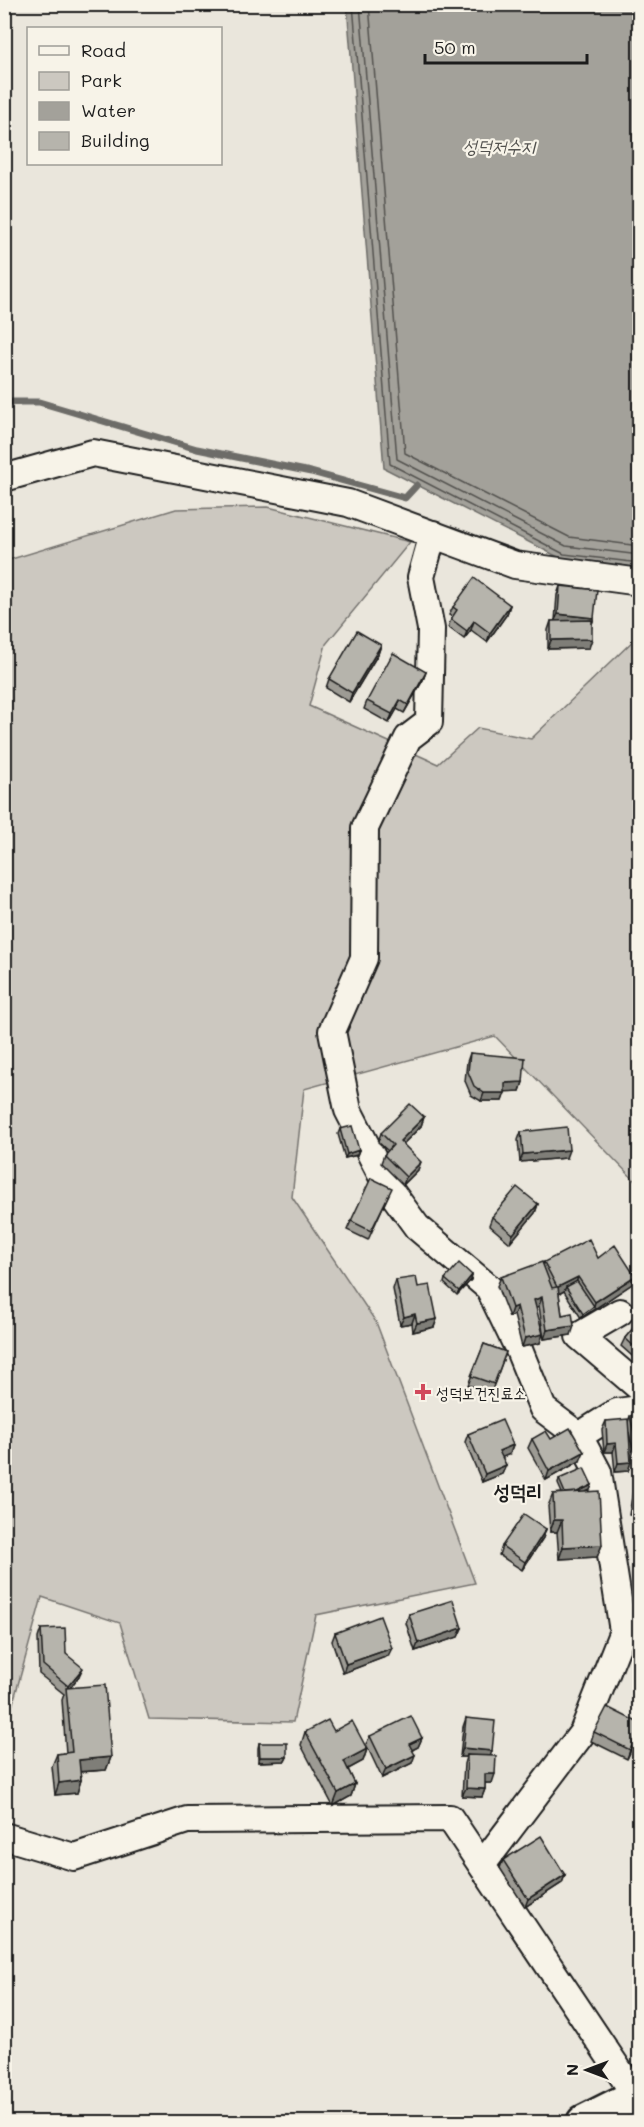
<svg xmlns="http://www.w3.org/2000/svg" width="644" height="2127" font-family="Mali,'Poor Story',sans-serif">
<style>
.green{fill:#ccc8c0;stroke:#74726e;stroke-width:1.5}
.water{fill:#a3a19a;stroke:#6d6c68;stroke-width:1.5}
.lines{fill:none;stroke-linecap:round;stroke-linejoin:round}
.shore{stroke:#52514e;stroke-width:1.5}
.stream{stroke:#6d6c68;stroke-width:7}
.minor-casing{stroke:#1c1c1c;stroke-width:30}
.secondary-casing{stroke:#1c1c1c;stroke-width:38}
.minor{stroke:#f7f3e8;stroke-width:26}
.secondary{stroke:#f7f3e8;stroke-width:33}
.wall{fill:#9d9b94;stroke:#1c1c1c;stroke-width:1.5}
.shaded-wall{fill:#7f7e78;stroke:#1c1c1c;stroke-width:1.5}
.building{fill:#b6b4ac;stroke:#1c1c1c;stroke-width:1.5}
.poi-dot{fill:#d1495b;stroke:#f7f3e8;stroke-width:2}
.labels{text-anchor:middle;dominant-baseline:central;stroke-width:4.5;stroke-linejoin:round;paint-order:stroke}
.poi-label{font-size:16px;fill:#1c1c1c;stroke:#f7f3e8;text-anchor:start}
.water-label{font-size:18px;font-style:italic;fill:#52514e;stroke:#f7f3e8}
.quarter-label{font-size:20px;font-weight:bold;fill:#1c1c1c;stroke:#f7f3e8}
</style>
<rect width="100%" height="100%" fill="#eae6dc"/>
<filter id="ink" filterUnits="userSpaceOnUse"><feTurbulence type="fractalNoise" baseFrequency=".0167" numOctaves="2"/><feDisplacementMap in="SourceGraphic" scale="12" xChannelSelector="R" yChannelSelector="G"/><feConvolveMatrix kernelMatrix="1 2 1 2 8 2 1 2 1" color-interpolation-filters="sRGB"/></filter>
<g filter="url(#ink)">
<path class="green" d="M268,507L410,542L326,644L309,706L438,764L478,728L531,739L639,635V1185L495,1036L304,1089L292,1197L376,1322L475,1583L316,1615L293,1722L149,1719L120,1623L42,1597L10,1714L5,1710V561L176,509Z"/>
<path class="water" d="M347,5H639V569L562,559L384,468Z"/>
<g class="lines">
<g class="shore">
<path d="M353,4L390,464L564,554L640,563"/>
<path d="M360,4L397,459L566,546L640,555"/>
<path d="M369,4L405,453L569,537L640,546"/>
</g>
<path class="stream" d="M4,402H39L197,449L311,472L405,498L417,485"/>
<defs>
<g id="minor">
<path d="M4,478L93,453L348,503L515,565L640,582"/>
<path d="M433,534L421,577L431,629L429,722L408,738L365,828L364,958L332,1031L348,1110L387,1186L417,1227L489,1288L519,1350L543,1409L579,1436L598,1472L623,1631L583,1732L482,1865"/>
<path d="M620,1312L579,1336L640,1388"/>
<path d="M579,1436L617,1412L640,1409"/>
<path d="M4,1836L74,1857L187,1820L450,1818L636,2096"/>
</g>
<path id="secondary" d="M584,2122L640,2094"/>
</defs>
<use href="#minor" class="minor-casing"/>
<use href="#secondary" class="secondary-casing"/>
<use href="#minor" class="minor"/>
<use href="#secondary" class="secondary"/>
</g>
<g class="wall">
<path d="M560,586L594,618L592,624L589,648L548,649V630L551,621H555L557,595Z"/>
<path d="M510,605L507,614L487,642L471,630L464,639L448,627L452,617L449,615L453,607Z"/>
<path d="M381,645L378,654L349,702L326,688L329,679Z"/>
<path d="M426,672L423,680L404,713L397,709L389,723L364,709L367,701Z"/>
<path d="M470,1053L523,1082L520,1091H505L502,1101H481L471,1095L465,1081L467,1062Z"/>
<path d="M424,1117L421,1126L403,1144L418,1170L403,1185L381,1163L384,1155L388,1151L378,1142L381,1133Z"/>
<path d="M340,1129L359,1150L357,1155L345,1158L338,1134Z"/>
<path d="M521,1132L566,1158L520,1162L518,1140Z"/>
<path d="M388,1196L368,1240L347,1230L351,1221Z"/>
<path d="M538,1204L535,1213L510,1243L489,1225L492,1217Z"/>
<path d="M598,1258L635,1276L632,1284L581,1318L564,1291L559,1294L562,1315L571,1335L544,1339L539,1306L536,1307L540,1343L522,1347L514,1315L509,1317L497,1286L501,1277L543,1264L544,1262Z"/>
<path d="M639,1272V1281L637,1278Z"/>
<path d="M472,1275L471,1280L457,1295L444,1283L445,1279Z"/>
<path d="M396,1280L418,1287L437,1319L434,1327L413,1332L412,1323L400,1325L393,1289Z"/>
<path d="M639,1294V1303L637,1301Z"/>
<path d="M639,1321V1362L621,1346L625,1338Z"/>
<path d="M484,1344L506,1352L491,1393L468,1385Z"/>
<path d="M639,1413V1456L635,1457L629,1432L631,1462L628,1471L615,1472L613,1452H604L602,1430L606,1421L628,1422L630,1416Z"/>
<path d="M468,1434L510,1454L502,1457L506,1465L502,1474L482,1482L465,1442Z"/>
<path d="M532,1439H551L580,1461L546,1480L528,1448Z"/>
<path d="M559,1479L592,1485L590,1490L586,1492L602,1545L597,1557L559,1559L557,1532H550L548,1506L553,1494L562,1493L558,1484Z"/>
<path d="M637,1479H639V1517L629,1515L633,1491Z"/>
<path d="M546,1529L543,1538L522,1570L499,1555L502,1546Z"/>
<path d="M409,1614L462,1628L458,1637L415,1651L406,1623Z"/>
<path d="M41,1629L66,1654L79,1676L70,1688L111,1757L106,1770L80,1772L81,1780L77,1793L55,1795L52,1766L57,1754L66,1753L62,1700L64,1694L39,1674L38,1638Z"/>
<path d="M335,1633L388,1656L343,1673L332,1641Z"/>
<path d="M466,1718L490,1756L492,1783H485V1789L482,1797L462,1796L464,1764L466,1757H460L463,1727Z"/>
<path d="M334,1731L367,1749L363,1761L348,1769L355,1784L351,1796L333,1806L301,1745L305,1732Z"/>
<path d="M594,1732L639,1733L627,1759L591,1741Z"/>
<path d="M370,1736L422,1738L418,1747L412,1750V1763L382,1778L366,1744Z"/>
<path d="M259,1743L287,1757L285,1761L258,1762V1748Z"/>
<path d="M503,1860L565,1875L562,1883L525,1907L500,1868Z"/>
</g>
<g class="shaded-wall">
<path d="M510,605L507,614L487,642L490,633Z"/>
<path d="M558,614L594,618L591,627L554,622Z"/>
<path d="M474,621L471,630L464,639L467,631Z"/>
<path d="M592,639L589,648L548,649L551,640Z"/>
<path d="M381,645L378,654L349,702L352,693Z"/>
<path d="M426,672L423,680L404,713L408,705Z"/>
<path d="M400,700L397,709L389,723L392,714Z"/>
<path d="M523,1082L520,1091L502,1092L505,1083Z"/>
<path d="M484,1093H505L502,1101H481Z"/>
<path d="M424,1117L421,1126L397,1150L400,1141Z"/>
<path d="M359,1150L357,1155L345,1158L347,1154Z"/>
<path d="M569,1150L566,1158L520,1162L523,1154Z"/>
<path d="M421,1162L418,1170L403,1185L406,1177Z"/>
<path d="M538,1204L535,1213L510,1243L513,1234Z"/>
<path d="M472,1275L471,1280L457,1295L459,1291Z"/>
<path d="M635,1276L632,1284L581,1318L583,1314L594,1306L595,1302Z"/>
<path d="M578,1277L575,1286L566,1287L564,1291L555,1296L558,1287Z"/>
<path d="M542,1297L539,1306L531,1309L534,1300Z"/>
<path d="M517,1306L514,1315L509,1317L512,1308Z"/>
<path d="M415,1314L412,1323L400,1325L404,1317Z"/>
<path d="M437,1319L434,1327L413,1332L417,1323Z"/>
<path d="M574,1326L571,1335L544,1339L547,1330Z"/>
<path d="M543,1334L540,1343L522,1347L525,1338Z"/>
<path d="M616,1443L613,1452H604L607,1444Z"/>
<path d="M513,1445L510,1454L496,1460L499,1451Z"/>
<path d="M639,1448V1456L635,1457L638,1449Z"/>
<path d="M584,1452L580,1461L546,1480L549,1471Z"/>
<path d="M631,1462L628,1471L615,1472L618,1463Z"/>
<path d="M506,1465L502,1474L482,1482L485,1474Z"/>
<path d="M592,1485L590,1490L566,1501L567,1497Z"/>
<path d="M554,1520H562L557,1532H550Z"/>
<path d="M546,1529L543,1538L522,1570L525,1562Z"/>
<path d="M602,1545L597,1557L559,1559L563,1547Z"/>
<path d="M462,1628L458,1637L415,1651L418,1643Z"/>
<path d="M392,1648L388,1656L343,1673L346,1664Z"/>
<path d="M83,1668L79,1676L67,1692L68,1686Z"/>
<path d="M639,1730V1733L627,1759L630,1750Z"/>
<path d="M422,1738L418,1747L406,1753L409,1744Z"/>
<path d="M463,1748L492,1751L489,1760L467,1755L466,1757H460Z"/>
<path d="M367,1749L363,1761L339,1774L344,1761Z"/>
<path d="M415,1755L412,1763L382,1778L386,1769Z"/>
<path d="M111,1757L106,1770L75,1772L79,1760Z"/>
<path d="M260,1757H287L285,1761L258,1762Z"/>
<path d="M485,1774H495L492,1783H482Z"/>
<path d="M81,1780L77,1793L55,1795L59,1783Z"/>
<path d="M355,1784L351,1796L333,1806L338,1793Z"/>
<path d="M466,1788L485,1789L482,1797L462,1796Z"/>
<path d="M565,1875L562,1883L525,1907L528,1899Z"/>
</g>
<g class="building">
<path d="M474,578L510,605L490,633L474,621L467,631L451,619L457,610L453,607Z"/>
<path d="M560,586L597,590L594,618L558,614Z"/>
<path d="M592,620V639L551,640V621Z"/>
<path d="M357,631L381,645L352,693L329,679Z"/>
<path d="M393,653L426,672L408,705L400,700L392,714L367,701Z"/>
<path d="M470,1053L525,1058L523,1082L505,1083V1093H484L474,1086L468,1072Z"/>
<path d="M410,1104L424,1117L400,1141L421,1162L406,1177L384,1155L393,1145L381,1133Z"/>
<path d="M352,1126L359,1150L347,1154L340,1129Z"/>
<path d="M567,1127L569,1150L523,1154L521,1132Z"/>
<path d="M371,1178L392,1188L371,1231L351,1221Z"/>
<path d="M517,1187L538,1204L513,1234L492,1217Z"/>
<path d="M589,1239L598,1258L615,1245L635,1276L595,1302L578,1277L558,1287L562,1315L572,1313L574,1326L547,1330L542,1297L534,1300L543,1334L525,1338L517,1306L512,1308L501,1277L542,1262L552,1288L557,1287L544,1262Z"/>
<path d="M459,1263L472,1275L459,1291L445,1279Z"/>
<path d="M416,1277L418,1287L430,1285L437,1319L417,1323L415,1314L404,1317L396,1280Z"/>
<path d="M577,1281L594,1306L583,1314L566,1287Z"/>
<path d="M639,1321V1351L625,1338Z"/>
<path d="M484,1344L506,1352L494,1384L471,1376Z"/>
<path d="M639,1413V1448L638,1449L630,1416Z"/>
<path d="M628,1419L631,1462L618,1463L616,1443L607,1444L606,1421Z"/>
<path d="M502,1420L513,1445L499,1451L506,1465L485,1474L468,1434Z"/>
<path d="M570,1428L584,1452L549,1471L532,1439L546,1431L551,1439Z"/>
<path d="M584,1468L592,1485L577,1492L565,1493L559,1479Z"/>
<path d="M637,1479H639V1504L633,1503Z"/>
<path d="M599,1491L602,1545L563,1547L562,1520H554L553,1494Z"/>
<path d="M524,1514L546,1529L525,1562L502,1546Z"/>
<path d="M453,1600L462,1628L418,1643L409,1614Z"/>
<path d="M380,1616L392,1648L346,1664L335,1633Z"/>
<path d="M65,1628L66,1654L83,1668L68,1686L43,1665L41,1629Z"/>
<path d="M105,1685L111,1757L79,1760L81,1780L59,1783L57,1754L72,1752L66,1688Z"/>
<path d="M607,1707L639,1723V1730L630,1750L594,1732Z"/>
<path d="M411,1716L422,1738L409,1744L415,1755L386,1769L370,1736Z"/>
<path d="M466,1718L495,1721L492,1751L463,1748Z"/>
<path d="M328,1720L334,1731L352,1721L367,1749L344,1761L355,1784L338,1793L305,1732Z"/>
<path d="M259,1743H287V1757H260Z"/>
<path d="M467,1755L496,1756L495,1774H485V1789L466,1788Z"/>
<path d="M541,1836L565,1875L528,1899L503,1860Z"/>
<path d="M628,2117L633,2122H622Z"/>
</g>
</g>
<path class="poi-dot" d="M420 1383h6v6h6v6h-6v6h-6v-6h-6v-6h6z"/>
<g class="labels">
<g class="poi-label">
<text x="436" y="1392">성덕보건진료소</text>
</g>
<g class="water-label">
<text x="499" y="146">성덕저수지</text>
</g>
<g class="quarter-label">
<text x="518" y="1491">성덕리</text>
</g>
</g>
<rect width="644" height="2127" fill="none" stroke="#f7f3e8" stroke-width="24"/>
<rect x="12" y="12" width="620" height="2103" fill="none" stroke="#1c1c1c" stroke-width="2" filter="url(#ink)"/>
<rect x="27" y="27" width="195" height="138" fill="#f7f3e8" stroke="#9f9d96" stroke-width="1.5"/>
<rect x="39" y="46" width="30" height="9" fill="#f7f3e8" stroke="#9f9d96" stroke-width="1.5"/>
<text x="81" y="57" font-size="18" fill="#1c1c1c">Road</text>
<rect x="39" y="72" width="30" height="18" fill="#ccc8c0" stroke="#9f9d96" stroke-width="1.5"/>
<text x="81" y="87" font-size="18" fill="#1c1c1c">Park</text>
<rect x="39" y="102" width="30" height="18" fill="#a3a19a" stroke="#9f9d96" stroke-width="1.5"/>
<text x="81" y="117" font-size="18" fill="#1c1c1c">Water</text>
<rect x="39" y="132" width="30" height="18" fill="#b6b4ac" stroke="#9f9d96" stroke-width="1.5"/>
<text x="81" y="147" font-size="18" fill="#1c1c1c">Building</text>
<g transform="translate(587 2070) rotate(270)" stroke="#f7f3e8" stroke-width="4.5" paint-order="stroke">
<path d="M0-4.5L10 22L0 15L-10 22Z" fill="#1c1c1c"/>
<text y="-9" font-size="16" font-weight="bold" text-anchor="middle" fill="#1c1c1c">N</text>
</g>
<path d="M425 54v9h162v-9" fill="none" stroke="#1c1c1c" stroke-width="3"/>
<text x="434" y="54" font-size="18" fill="#1c1c1c" stroke="#f7f3e8" stroke-width="4.5" paint-order="stroke">50 m</text>
</svg>
